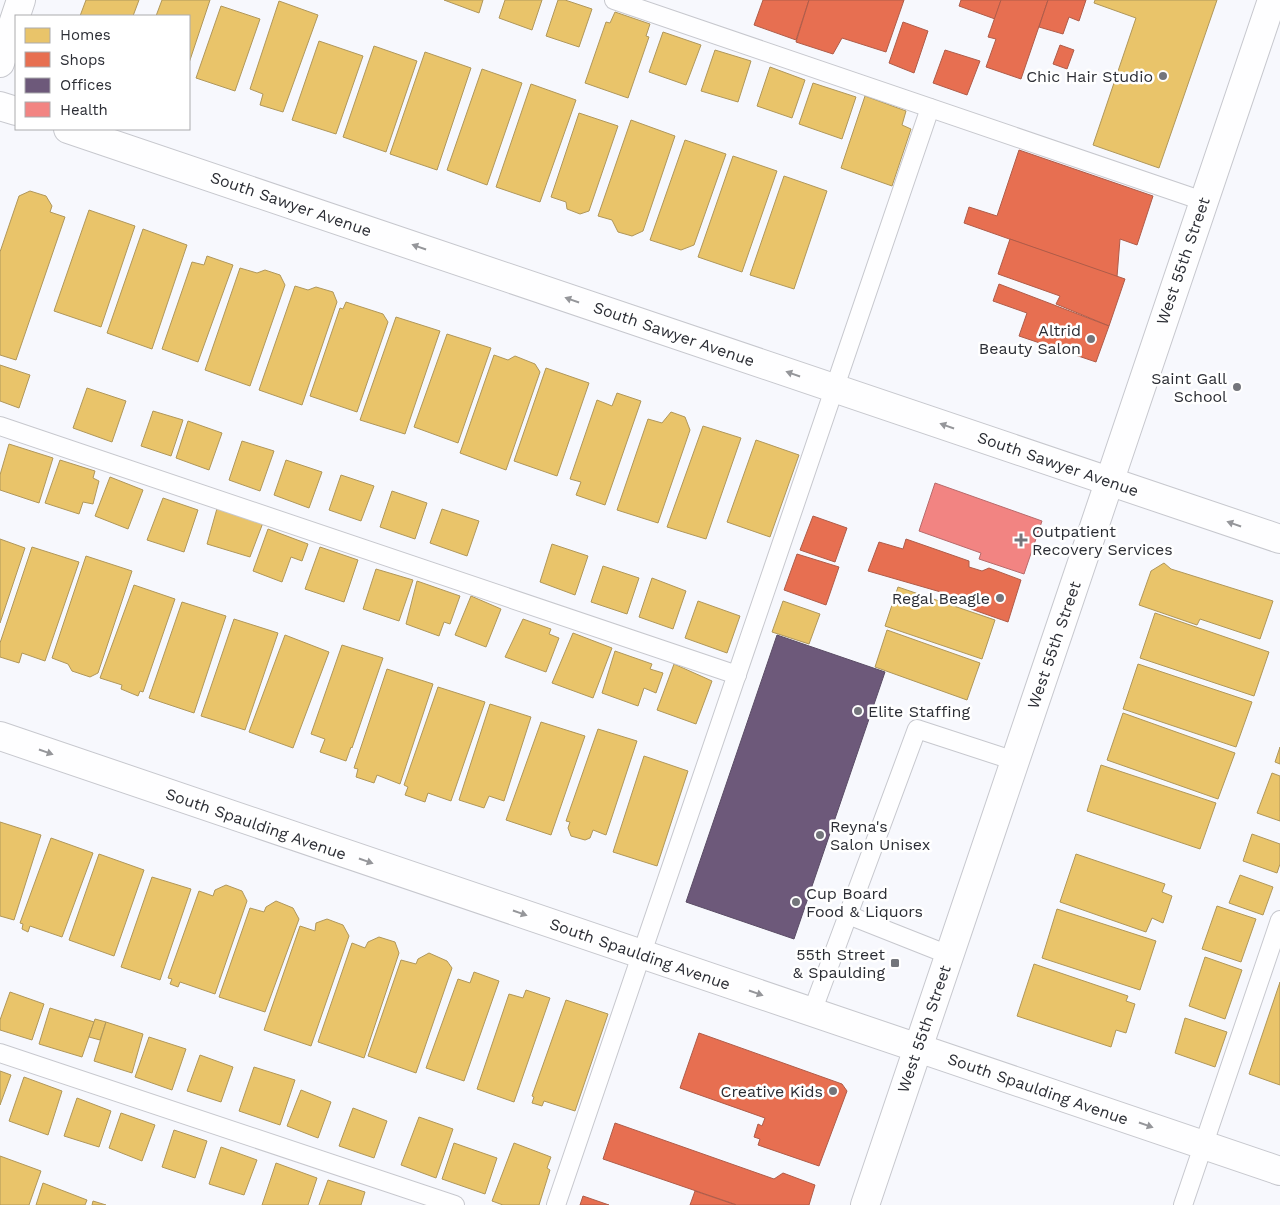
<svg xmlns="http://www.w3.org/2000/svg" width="1280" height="1205" font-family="'Work Sans',sans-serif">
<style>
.homes{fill:#e9c46a;stroke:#b0975a}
.shops{fill:#e76f51;stroke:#af5c49}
.offices{fill:#6d597a;stroke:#5a4c65}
.health{fill:#f28482;stroke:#b76a6b}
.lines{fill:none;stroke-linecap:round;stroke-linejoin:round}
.lane-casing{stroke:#c7c8ce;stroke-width:20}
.street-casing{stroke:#c7c8ce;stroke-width:30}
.secondary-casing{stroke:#c7c8ce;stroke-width:30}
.lane{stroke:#fefeff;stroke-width:18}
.street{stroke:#fefeff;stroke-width:28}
.secondary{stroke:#fefeff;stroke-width:28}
.oneway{fill:#95969a}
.poi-dot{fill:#73757b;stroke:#fff;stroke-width:2}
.labels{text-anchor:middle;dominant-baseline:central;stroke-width:5;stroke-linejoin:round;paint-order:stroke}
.poi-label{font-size:16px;fill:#2c2e35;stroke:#fff;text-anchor:end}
.street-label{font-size:16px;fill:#2c2e35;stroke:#fff}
</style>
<rect width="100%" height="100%" fill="#f7f8fd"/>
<g class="homes">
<path d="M86,0H139L133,16H80Z"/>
<path d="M162,0H210L189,63V16H156Z"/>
<path d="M444,0H483L479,13Z"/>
<path d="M505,0H542L532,30L499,18Z"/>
<path d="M558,0H565L592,9L579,47L546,36Z"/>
<path d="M1095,0H1217L1159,168L1093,145L1136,18L1094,3Z"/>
<path d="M279,1L318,15L283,112L260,105L263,94L250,89Z"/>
<path d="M221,6L260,19L235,91L196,78Z"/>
<path d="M615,12L650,24L646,36L649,37L628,98L585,83L606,22L610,23Z"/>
<path d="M663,32L701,45L686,85L649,72Z"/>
<path d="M319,41L363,56L336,134L292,120Z"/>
<path d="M374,46L417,61L386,152L343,137Z"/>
<path d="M715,50L751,61L738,102L701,91Z"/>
<path d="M425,52L471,68L437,170L390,154Z"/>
<path d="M770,67L805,80L792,118L757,106Z"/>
<path d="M482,69L522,83L487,185L447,170Z"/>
<path d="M813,83L856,97L842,139L799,124Z"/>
<path d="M531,84L576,100L540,202L496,187Z"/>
<path d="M865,96L906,111L902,125L911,129L892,186L841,168Z"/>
<path d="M579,113L618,126L589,211L580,214L567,209L566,202L551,197Z"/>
<path d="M631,120L675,136L643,231L632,236L618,232L612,220L598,216Z"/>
<path d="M685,140L726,154L694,245L681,250L650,240Z"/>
<path d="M733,156L777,171L742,272L698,257Z"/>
<path d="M784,176L827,191L794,289L750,275Z"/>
<path d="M30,191L46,196L52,206L50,212L65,217L16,360L0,355V252L19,196Z"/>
<path d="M89,210L135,226L101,327L54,311Z"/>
<path d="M143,229L187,245L152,349L107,333Z"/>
<path d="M207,256L233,265L198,362L162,349L192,262L204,265Z"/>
<path d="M240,268L257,273L265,270L280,275L285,285L250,386L205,370Z"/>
<path d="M295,286L308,290L316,287L333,292L337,302L302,405L259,390Z"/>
<path d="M346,302L383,314L388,322L357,412L310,396L340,308L343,309Z"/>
<path d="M396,317L440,331L405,434L360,420Z"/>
<path d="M447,334L491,348L458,443L414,427Z"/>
<path d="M494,355L508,360L515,356L535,364L540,372L506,470L460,453Z"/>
<path d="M0,365L30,375L19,408L0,401Z"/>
<path d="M546,368L589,383L557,476L514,461Z"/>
<path d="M87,388L126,401L112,442L73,428Z"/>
<path d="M617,393L641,401L605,505L576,495L581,482L570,479L597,400L612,406Z"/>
<path d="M153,411L183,420L171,456L141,446Z"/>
<path d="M671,412L685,417L690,430L658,523L617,510L648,419L662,423Z"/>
<path d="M188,421L222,433L209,470L176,458Z"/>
<path d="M703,426L741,438L706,539L667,527Z"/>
<path d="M756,440L799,455L770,537L727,522Z"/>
<path d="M242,441L274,451L260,491L229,480Z"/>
<path d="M9,444L53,458L39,503L0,490V475Z"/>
<path d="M60,460L95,471L93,478L99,481L93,504L83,502L79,514L45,503Z"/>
<path d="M286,460L322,472L309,508L274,495Z"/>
<path d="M341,475L374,486L361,521L329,510Z"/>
<path d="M110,477L143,490L128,529L95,516Z"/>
<path d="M392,491L427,503L415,539L380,527Z"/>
<path d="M163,498L198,510L184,552L147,540Z"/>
<path d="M218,505L264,520L250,557L207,544Z"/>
<path d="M442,509L479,521L467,556L430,543Z"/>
<path d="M268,529L308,544L302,561L291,557L282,582L253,571Z"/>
<path d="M0,539L25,548L0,623Z"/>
<path d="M552,544L588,556L575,595L540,582Z"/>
<path d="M32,547L79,562L45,661L22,653L19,663L0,657V643Z"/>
<path d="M320,547L358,560L344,602L305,589Z"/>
<path d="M86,556L132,571L98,673L90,677L72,671L68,664L52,658Z"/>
<path d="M1164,563L1171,569L1273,601L1260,639L1200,619L1197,625L1139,605L1151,571Z"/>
<path d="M603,566L639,578L627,614L591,602Z"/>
<path d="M376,569L413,580L399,621L363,609Z"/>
<path d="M652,578L686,591L673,629L639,617Z"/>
<path d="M417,581L460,596L450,624L444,622L439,636L406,624Z"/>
<path d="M134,585L175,599L143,692L140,691L138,696L121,689L122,685L100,678Z"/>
<path d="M898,587L995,620L982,659L885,626Z"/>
<path d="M471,596L501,609L486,647L455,635Z"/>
<path d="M698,601L740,616L727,653L685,638Z"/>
<path d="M783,601L820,614L809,644L772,632Z"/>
<path d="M182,602L226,616L194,713L149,698Z"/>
<path d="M1155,613L1269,652L1254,696L1140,658Z"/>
<path d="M234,619L278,633L245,730L201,716Z"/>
<path d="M523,619L551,629L549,634L559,638L546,672L505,657Z"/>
<path d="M887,630L980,663L967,700L875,667Z"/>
<path d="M573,633L612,648L593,698L552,683Z"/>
<path d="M285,635L329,652L293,748L249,732Z"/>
<path d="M342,645L383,658L352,748L351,747L346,761L320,752L325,739L311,734Z"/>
<path d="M615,651L652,664L650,669L663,673L656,693L644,688L638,706L602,693Z"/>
<path d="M674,664L712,681L696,724L657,710Z"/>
<path d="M1138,664L1252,702L1236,747L1123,709Z"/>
<path d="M387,669L433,684L400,784L377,775L374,783L356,777L358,769L354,768Z"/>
<path d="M438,687L485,702L451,801L428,793L425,802L405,795L408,787L404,785Z"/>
<path d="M490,704L531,717L504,801L489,796L484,808L459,800Z"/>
<path d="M1123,713L1235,753L1218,799L1107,760Z"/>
<path d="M541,722L585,736L551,835L506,820Z"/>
<path d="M598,729L637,741L606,835L593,830L590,838L585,840L571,836L568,828L570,822L566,821Z"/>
<path d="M1280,747V764L1275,762Z"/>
<path d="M644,756L688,771L657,866L613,852Z"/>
<path d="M1101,765L1216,803L1200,849L1087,811Z"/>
<path d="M1272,773L1280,776V821L1257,813Z"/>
<path d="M0,822L41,835L14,920L0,916Z"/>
<path d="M1252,834L1280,844V864L1277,873L1243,861Z"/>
<path d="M51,838L93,853L62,937L30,926L28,932L22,929L23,924L20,923Z"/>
<path d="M99,854L144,870L114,956L69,940Z"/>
<path d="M1076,854L1165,884L1162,892L1172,896L1163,923L1152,918L1146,932L1060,902Z"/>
<path d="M1240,875L1273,887L1263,915L1229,903Z"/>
<path d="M152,877L191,889L160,980L121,967Z"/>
<path d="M226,885L242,891L247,901L215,994L180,982L178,987L170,984L172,979L168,978L199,891L213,896L215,890Z"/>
<path d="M276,901L293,908L299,919L265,1012L219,997L250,908L264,912L266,907Z"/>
<path d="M1217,906L1256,919L1241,962L1202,949Z"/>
<path d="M1057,909L1156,941L1140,990L1042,958Z"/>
<path d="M327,919L343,925L349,936L311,1046L264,1030L300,926L315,931L316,923Z"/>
<path d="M379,937L395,942L399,953L364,1058L318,1042L352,943L365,948L368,942Z"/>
<path d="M429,953L447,961L452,968L416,1073L368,1056L401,960L416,964L418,959Z"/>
<path d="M1205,957L1242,970L1225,1019L1189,1006Z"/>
<path d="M1034,964L1128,996L1126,1001L1135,1004L1126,1033L1116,1030L1111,1047L1017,1016Z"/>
<path d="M474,972L499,981L464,1081L426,1068L458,979L470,983Z"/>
<path d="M1280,982V1085L1249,1074Z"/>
<path d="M526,990L550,998L514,1102L477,1089L509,994L523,998Z"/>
<path d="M10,992L44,1004L32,1040L0,1030V1020Z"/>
<path d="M566,1000L608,1014L575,1111L544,1101L542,1106L532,1103L534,1097L532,1096Z"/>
<path d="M50,1008L94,1022L82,1057L39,1044Z"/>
<path d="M1185,1018L1227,1032L1215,1067L1175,1053Z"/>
<path d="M95,1019L106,1022L100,1040L89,1037Z"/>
<path d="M106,1022L143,1034L132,1073L94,1061Z"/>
<path d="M149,1037L186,1049L172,1090L135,1077Z"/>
<path d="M200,1055L233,1067L221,1102L187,1091Z"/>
<path d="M254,1067L295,1080L280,1125L239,1111Z"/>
<path d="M0,1071L11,1075L0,1105Z"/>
<path d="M24,1077L62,1091L48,1135L9,1121Z"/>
<path d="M301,1090L331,1102L318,1138L287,1126Z"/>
<path d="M77,1098L111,1111L99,1147L64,1136Z"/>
<path d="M353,1108L387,1121L374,1158L339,1146Z"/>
<path d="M121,1113L155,1125L142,1161L109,1148Z"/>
<path d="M419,1117L453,1129L436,1178L401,1165Z"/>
<path d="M174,1130L207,1141L195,1178L162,1167Z"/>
<path d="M454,1143L497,1158L485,1194L442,1179Z"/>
<path d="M514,1143L551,1157L547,1168L550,1170L539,1205H503L492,1201Z"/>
<path d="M221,1147L257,1160L244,1195L209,1184Z"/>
<path d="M0,1156L41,1171L29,1205H0Z"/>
<path d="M276,1163L317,1178L308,1205H262Z"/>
<path d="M328,1180L365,1192L361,1205H319Z"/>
<path d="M43,1183L87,1200L85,1205H36Z"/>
<path d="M93,1201L106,1205H92Z"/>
</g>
<g class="shops">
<path d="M763,0H809L796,40L754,25Z"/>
<path d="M809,0H904L886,52L842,38L833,54L796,42Z"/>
<path d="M961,0H1001L995,19L959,6Z"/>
<path d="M1001,0H1048L1021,79L986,67L996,39L988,37Z"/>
<path d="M1048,0H1086L1079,21L1069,17L1063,34L1039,27Z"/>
<path d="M903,22L928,31L914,73L889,63Z"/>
<path d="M1060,45L1074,50L1067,69L1053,64Z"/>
<path d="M945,50L980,61L967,95L933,83Z"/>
<path d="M1019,150L1153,196L1137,245L1120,239L1117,277L964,223L969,207L997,216Z"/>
<path d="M1010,239L1125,279L1109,326L1056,304L1060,296L998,274Z"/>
<path d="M999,284L1109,326L1096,362L1019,336L1027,313L993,301Z"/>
<path d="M813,516L847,528L835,562L800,550Z"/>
<path d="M906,539L969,561V567L982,571L989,568L1021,580L1008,622L971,609L965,599L868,571L879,542L903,549Z"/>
<path d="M797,554L839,567L826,605L784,590Z"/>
<path d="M699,1033L842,1084L847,1091L819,1166L758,1145L760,1139L754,1137L758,1124L762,1126L765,1118L680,1088Z"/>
<path d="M615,1123L774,1179L783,1173L815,1185L809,1205H737L603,1159Z"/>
<path d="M695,1191L736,1205H690Z"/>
<path d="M583,1196L609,1205H580Z"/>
</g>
<path class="offices" d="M777,635L885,672L794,939L686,902Z"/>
<path class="health" d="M935,483L1042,521L1024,574L979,559L981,553L919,531Z"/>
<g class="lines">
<defs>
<g id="lane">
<path d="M614,0L1203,201"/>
<path d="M0,426L737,675"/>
<path d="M848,915L949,955"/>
<path d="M812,1012L917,729L1015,761"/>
<path d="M0,1053L455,1205"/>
<path d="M556,1205L930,108"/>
<path d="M1183,1205L1280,920"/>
</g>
<g id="street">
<path d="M0,63L21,0"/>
<path d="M0,106L16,111"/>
<path d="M68,129L1280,539"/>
<path d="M0,736L1280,1171"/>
</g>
<path id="secondary" d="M865,1205L1272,0"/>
</defs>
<use href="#lane" class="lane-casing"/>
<use href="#street" class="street-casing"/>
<use href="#secondary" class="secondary-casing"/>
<use href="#lane" class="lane"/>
<use href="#street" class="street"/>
<use href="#secondary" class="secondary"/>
</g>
<defs><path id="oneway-solid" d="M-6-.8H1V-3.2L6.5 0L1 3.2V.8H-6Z" transform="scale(1.25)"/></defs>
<g class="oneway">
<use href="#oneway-solid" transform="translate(419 247) rotate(-161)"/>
<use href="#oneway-solid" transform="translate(572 300) rotate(-161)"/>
<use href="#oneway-solid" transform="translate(793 374) rotate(-161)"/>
<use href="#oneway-solid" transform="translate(947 426) rotate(-161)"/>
<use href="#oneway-solid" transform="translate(1234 524) rotate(-161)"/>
<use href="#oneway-solid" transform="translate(46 752) rotate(19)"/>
<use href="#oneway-solid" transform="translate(366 861) rotate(19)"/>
<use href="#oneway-solid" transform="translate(520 913) rotate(19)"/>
<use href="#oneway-solid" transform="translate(756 993) rotate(19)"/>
<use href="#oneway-solid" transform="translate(1146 1125) rotate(19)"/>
</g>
<g class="poi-dot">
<circle cx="1163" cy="76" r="5"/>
<circle cx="1091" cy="339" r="5"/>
<circle cx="1237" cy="387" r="5"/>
<path d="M1018.5 532.5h5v5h5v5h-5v5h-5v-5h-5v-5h5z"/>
<circle cx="1000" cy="598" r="5"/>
<circle cx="858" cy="711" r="5"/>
<circle cx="820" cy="835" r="5"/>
<circle cx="796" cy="902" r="5"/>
<rect x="890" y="958" width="10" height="10" rx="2.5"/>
<circle cx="833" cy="1091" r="5"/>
</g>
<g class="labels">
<g class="poi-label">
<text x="1153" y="76">Chic Hair Studio</text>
<text x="1081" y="330">Altrid<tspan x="1081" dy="18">Beauty Salon</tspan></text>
<text x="1227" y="378">Saint Gall<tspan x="1227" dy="18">School</tspan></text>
<text x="1032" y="531" text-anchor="start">Outpatient<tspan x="1032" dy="18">Recovery Services</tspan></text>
<text x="990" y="598">Regal Beagle</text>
<text x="868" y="711" text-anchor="start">Elite Staffing</text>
<text x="830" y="826" text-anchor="start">Reyna's<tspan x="830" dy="18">Salon Unisex</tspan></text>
<text x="806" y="893" text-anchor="start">Cup Board<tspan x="806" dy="18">Food &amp; Liquors</tspan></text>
<text x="885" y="954">55th Street<tspan x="885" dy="18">&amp; Spaulding</tspan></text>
<text x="823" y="1091">Creative Kids</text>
</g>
<g class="street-label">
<text transform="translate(291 204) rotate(19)">South Sawyer Avenue</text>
<text transform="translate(1183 261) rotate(-71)">West 55th Street</text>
<text transform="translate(674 334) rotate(19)">South Sawyer Avenue</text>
<text transform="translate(1058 464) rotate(19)">South Sawyer Avenue</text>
<text transform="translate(1054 645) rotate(-71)">West 55th Street</text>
<text transform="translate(256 824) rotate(19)">South Spaulding Avenue</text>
<text transform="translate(640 954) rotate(19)">South Spaulding Avenue</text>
<text transform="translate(924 1029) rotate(-71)">West 55th Street</text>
<text transform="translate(1038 1089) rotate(19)">South Spaulding Avenue</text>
</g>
</g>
<rect x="15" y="15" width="175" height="115" fill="#ffffff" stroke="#ababae"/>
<rect x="25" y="28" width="25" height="15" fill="#e9c46a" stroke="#ababae"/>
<text x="60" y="40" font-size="15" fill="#2c2e35">Homes</text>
<rect x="25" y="52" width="25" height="15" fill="#e76f51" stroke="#ababae"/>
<text x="60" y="65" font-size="15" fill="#2c2e35">Shops</text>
<rect x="25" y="78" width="25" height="15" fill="#6d597a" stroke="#ababae"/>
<text x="60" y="90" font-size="15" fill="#2c2e35">Offices</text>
<rect x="25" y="102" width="25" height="15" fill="#f28482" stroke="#ababae"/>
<text x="60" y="115" font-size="15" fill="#2c2e35">Health</text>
</svg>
